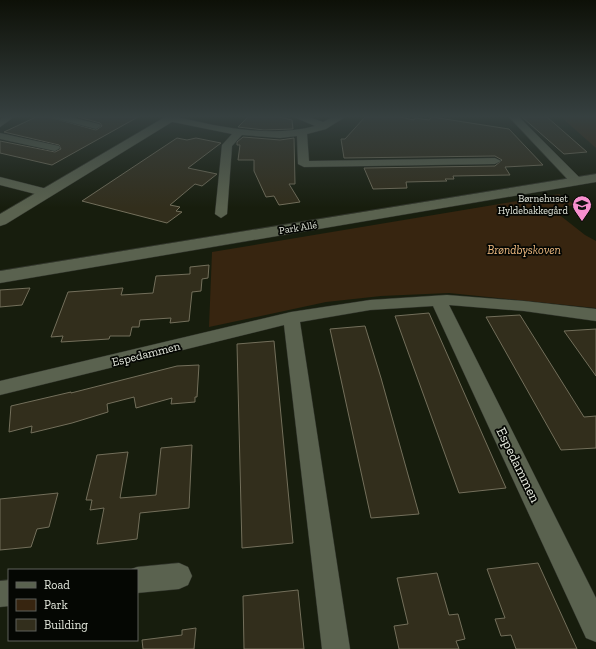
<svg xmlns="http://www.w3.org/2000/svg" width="596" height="649" font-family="'Zilla Slab',serif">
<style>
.green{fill:#372510}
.building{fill:#322e1c;stroke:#736f5b}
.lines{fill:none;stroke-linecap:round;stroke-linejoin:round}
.minor-casing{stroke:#31342c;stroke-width:1}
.tertiary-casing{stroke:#31342c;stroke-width:1}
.minor{fill:#5a624f;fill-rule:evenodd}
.tertiary{fill:#5a624f;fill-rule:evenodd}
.labels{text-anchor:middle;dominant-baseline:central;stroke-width:3.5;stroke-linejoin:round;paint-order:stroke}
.far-poi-label{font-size:10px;fill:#e4e8dd;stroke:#050703;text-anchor:end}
.far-street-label{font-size:10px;fill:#e4e8dd;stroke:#050703}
.park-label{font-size:12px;font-style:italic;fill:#edb980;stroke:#050703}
.street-label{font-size:12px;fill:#e4e8dd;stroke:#050703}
.near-street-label{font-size:14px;fill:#e4e8dd;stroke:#050703}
</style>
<rect width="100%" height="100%" fill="#171d0d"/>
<g class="green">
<path d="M561,117H596V148Z"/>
<path d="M559,194L575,205L552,209L585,235L596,241V308L449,293L381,296L326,302L209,327L212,252Z"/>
</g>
<g class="building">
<path d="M36,117H49L96,130L102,126L100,123L78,117H138L52,165L0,153V141L55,152L61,149L59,145L4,132Z"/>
<path d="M248,117H279L292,120L293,129L264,130L238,127Z"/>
<path d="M365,117H400L414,120L415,118L429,120L432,117L509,129L543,165L505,167L510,175L453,176L454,179H445L447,181L406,182L407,188L373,189L364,168L495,166L502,160L495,156L344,158L341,139H345Z"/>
<path d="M522,117H547L587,152L564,154Z"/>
<path d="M243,137L280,140L294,138L295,184H289L300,202L279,205L274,196L266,197L254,171V160H238L240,145H237V142Z"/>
<path d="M177,138L187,140L196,138L221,143L188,168L217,174L202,186L195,184L170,205L180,207L176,211L182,212L167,223L82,201Z"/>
<path d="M209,265L208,278L202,279L201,291L192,292L189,321L170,323L171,318L140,320L139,327H132L130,336H110L109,339L61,342L63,336L51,337L68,292L123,288L121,295L153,293L156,276L190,274V267Z"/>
<path d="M30,288L22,305L0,307V290Z"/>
<path d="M429,313L506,488L459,493L395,316Z"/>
<path d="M520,315L584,417L596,416V448L561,450L486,317Z"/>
<path d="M365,326L381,378L419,514L371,518L330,329Z"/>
<path d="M596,329V376L564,331Z"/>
<path d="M274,341L293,543L242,548L237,344Z"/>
<path d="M199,365L197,397H195V402L171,404L172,398L136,408L134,397L107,404L108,412L72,423L31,433L32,426L9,432L11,406L71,392V393L177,366Z"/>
<path d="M192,445L189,508L140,513L137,539L97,544L104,508L90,510L92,500H86L97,455L128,452L120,498L156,495L161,448Z"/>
<path d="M58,493L49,527L37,529L31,547L0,550V499Z"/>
<path d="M538,563L577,649H516L511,635L501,636L495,619L505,618L487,569Z"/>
<path d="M437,573L449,615L458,614L465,639L456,641L459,649H399L394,626L408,624L397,578Z"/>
<path d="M298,590L304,649H244L243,596Z"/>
<path d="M196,628L194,649H143L142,640L182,635V630Z"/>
</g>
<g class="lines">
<defs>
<g id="minor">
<path d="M3,117H14L0,127V120Z"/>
<path d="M50,117H70L99,124L101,126L96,129Z"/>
<path d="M167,117C183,117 198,122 213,125C247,131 281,135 315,126L294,117H309L323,122L333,117H345L326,129L307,134L309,161L495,158L501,161L495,164L304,167L298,164L297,136L280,138L242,135L232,146L227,214L221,218L215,214L222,145L232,134L168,121Z"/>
<path d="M509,117H519L580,178L582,181L580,184H572Z"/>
<path d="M0,133L59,146L60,148L55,151L0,139Z"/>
<path d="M0,177L51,190L53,193L47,197L0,185Z"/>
<path d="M447,295L524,301L596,309V321L524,311L449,305L596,598V642L586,638L433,306L370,310L300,322L350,649H322L284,325L0,395V381L291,312L370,300Z"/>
<path d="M179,563L188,567L192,576L188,585L179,589L137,593V570H129L137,567Z"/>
<path d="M9,580V606L0,607V581Z"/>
</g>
<g id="tertiary">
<path d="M165,117H180L6,224L0,226V214Z"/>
<path d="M596,174V182L0,283V271Z"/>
</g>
</defs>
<use href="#minor" class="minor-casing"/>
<use href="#tertiary" class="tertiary-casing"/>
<use href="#minor" class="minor"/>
<use href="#tertiary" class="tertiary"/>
</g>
<linearGradient id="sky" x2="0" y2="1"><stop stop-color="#0d1007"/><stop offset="0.56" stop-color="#364040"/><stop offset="1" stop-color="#364040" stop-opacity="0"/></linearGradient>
<rect width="596" height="208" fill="url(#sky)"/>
<defs>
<symbol id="school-pin" viewBox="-11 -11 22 30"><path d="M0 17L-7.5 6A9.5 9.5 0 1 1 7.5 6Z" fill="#f790ce" stroke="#050703"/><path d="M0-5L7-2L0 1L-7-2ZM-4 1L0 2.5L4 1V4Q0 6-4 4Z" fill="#111"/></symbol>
</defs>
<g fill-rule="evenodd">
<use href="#school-pin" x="571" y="194" width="22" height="30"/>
</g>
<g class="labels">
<g class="far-poi-label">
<text x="568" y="199">Børnehuset<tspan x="568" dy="12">Hyldebakkegård</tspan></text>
</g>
<g class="far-street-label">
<text transform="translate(298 228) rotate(-9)">Park Allé</text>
</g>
<g class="park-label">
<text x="524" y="250">Brøndbyskoven</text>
</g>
<g class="street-label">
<text transform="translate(146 354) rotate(-14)">Espedammen</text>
</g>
<g class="near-street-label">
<text transform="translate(518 465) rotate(64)">Espedammen</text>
</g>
</g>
<rect x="8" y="569" width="130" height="72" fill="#050703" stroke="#5e615a"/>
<rect x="16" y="582" width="20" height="6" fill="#5a624f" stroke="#5e615a"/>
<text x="44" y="589" font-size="12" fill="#e4e8dd">Road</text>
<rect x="16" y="599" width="20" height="12" fill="#372510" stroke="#5e615a"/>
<text x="44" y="609" font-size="12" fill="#e4e8dd">Park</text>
<rect x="16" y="619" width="20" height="12" fill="#322e1c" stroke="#5e615a"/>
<text x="44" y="629" font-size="12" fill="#e4e8dd">Building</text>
</svg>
